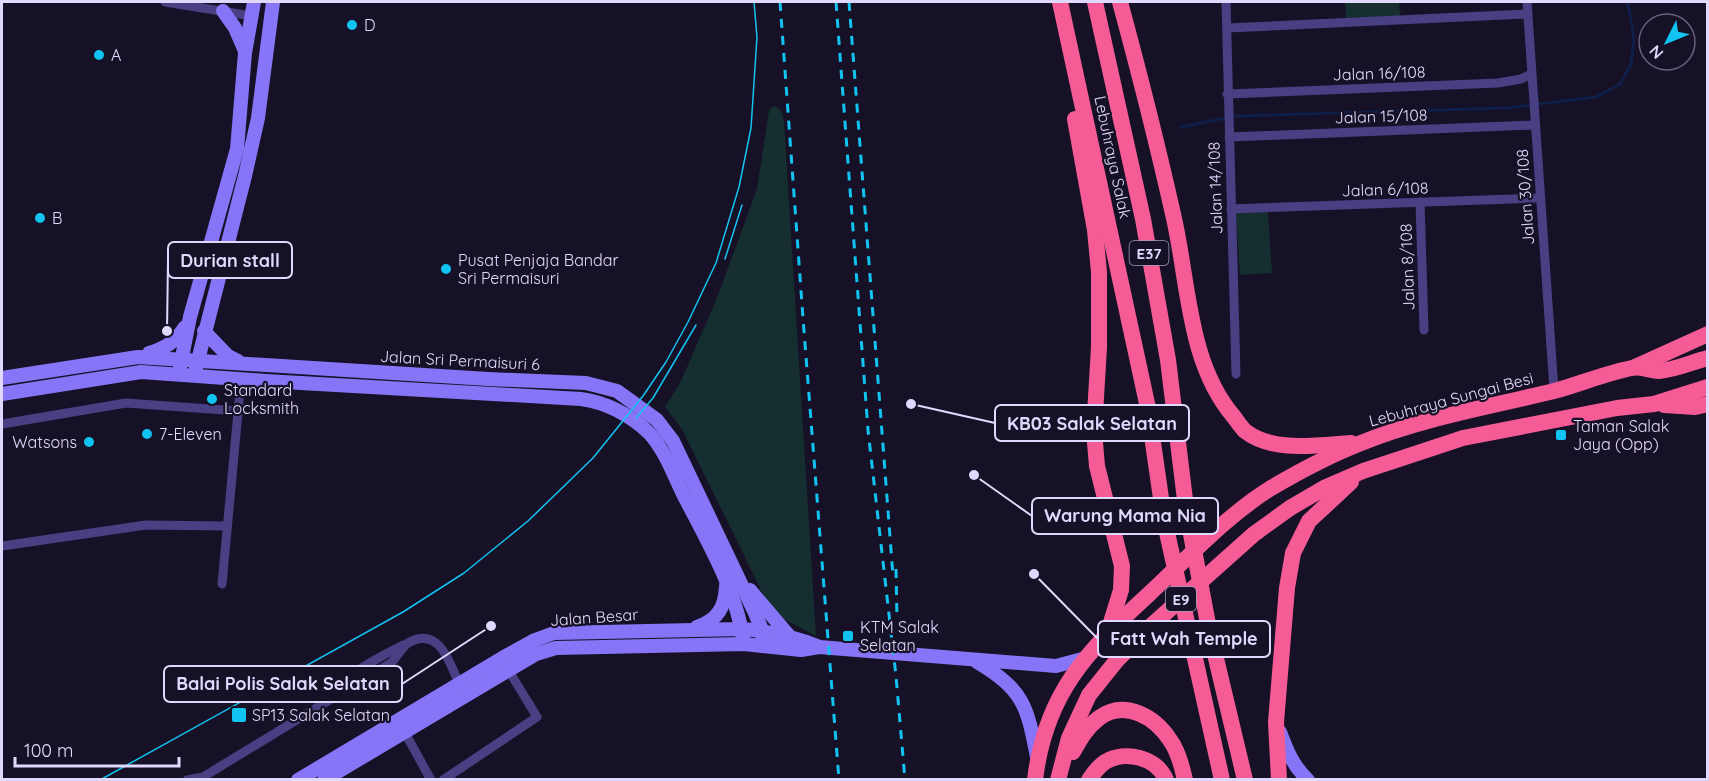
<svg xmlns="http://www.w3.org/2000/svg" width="1709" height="781" font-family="Quicksand,sans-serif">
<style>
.green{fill:#152e30}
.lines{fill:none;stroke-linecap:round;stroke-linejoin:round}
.stream{stroke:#101f47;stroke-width:3}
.street{stroke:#493f83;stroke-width:9}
.secondary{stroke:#8676f7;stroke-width:14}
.highway{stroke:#f55c96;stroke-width:16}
.tram{stroke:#11c3f1;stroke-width:1.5}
.rail{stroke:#11c3f1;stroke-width:3;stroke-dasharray:9 8;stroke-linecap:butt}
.poi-dot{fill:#11c3f1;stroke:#171127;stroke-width:2}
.labels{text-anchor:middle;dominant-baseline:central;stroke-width:4.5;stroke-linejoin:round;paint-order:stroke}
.shield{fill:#171127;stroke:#a49dbd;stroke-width:1.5}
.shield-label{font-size:15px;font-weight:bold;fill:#e1d9fd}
.poi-label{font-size:16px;fill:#e1d9fd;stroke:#171127;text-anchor:start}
.street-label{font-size:16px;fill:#e1d9fd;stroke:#171127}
.leader{fill:none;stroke:#e1d9fd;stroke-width:2}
.callout-dot{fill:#e1d9fd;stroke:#171127;stroke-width:2}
.callout{fill:#171127;stroke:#e1d9fd;stroke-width:2}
.callout-label{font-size:18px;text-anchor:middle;font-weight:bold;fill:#e1d9fd}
</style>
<rect width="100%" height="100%" fill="#171127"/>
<g class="green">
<path d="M1345,2H1399L1400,16L1346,18Z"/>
<path d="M776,106L782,112L784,122L816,636L780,617L762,592L682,429L665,407L681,381L717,298L745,222L757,188L769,111L772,107Z"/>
<path d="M1268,212L1272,273L1240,275L1236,213Z"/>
</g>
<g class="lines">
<path class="stream" d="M1181,127L1236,116L1506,108L1596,97L1620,84L1631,64L1634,40L1628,2"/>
<g class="street">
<path d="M165,2L252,16"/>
<path d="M1226,2L1236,374"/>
<path d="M1527,2L1554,390"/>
<path d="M1227,28L1528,14"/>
<path d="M1227,94L1498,83L1521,79L1531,74"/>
<path d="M1229,137L1535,125"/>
<path d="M1420,202L1424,330"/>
<path d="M1231,209L1540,198"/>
<path d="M2,424L126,403L238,411"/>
<path d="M2,546L146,525L227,526"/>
<path d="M222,584L241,380"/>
<path d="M330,697C348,672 376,659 403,645"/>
<path d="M404,731L431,780"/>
<path d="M187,780L203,777L392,662C398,656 401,648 408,643C439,625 450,663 459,684"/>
<path d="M443,780L537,717L509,671"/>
</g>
<g class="secondary">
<path d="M223,11L235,28L245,51"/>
<path d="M204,331L228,356L238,361"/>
<path d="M149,353C166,348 175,342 185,327"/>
<path d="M180,367L190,317L237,149L245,53L254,2"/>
<path d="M196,368L245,176L258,118L273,2"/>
<path d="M2,378L138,357L488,379L586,383L617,391L657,420L673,441L755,613L762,630L763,645"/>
<path d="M2,394L141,372L266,381L581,399C605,402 631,415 649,433C664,449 673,473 682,492C707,541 737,590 744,644"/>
<path d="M750,590L790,637"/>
<path d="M697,627C718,620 725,607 726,586"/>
<path d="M977,662C1024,690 1027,706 1037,757"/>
<path d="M1280,732C1287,751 1293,766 1308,780"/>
<path d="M298,780L504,657L535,640L554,633L742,629C768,631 793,636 817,646"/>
<path d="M324,780L536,654L556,648L744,644L801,650L819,647L1056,666L1086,658"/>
</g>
<g class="highway">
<path d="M1060,2L1148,408L1164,519L1222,780"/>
<path d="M1095,2L1143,219L1168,360L1186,508L1209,629L1245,780"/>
<path d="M1120,2C1139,72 1157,143 1173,214C1189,281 1187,362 1234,417C1237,421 1241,427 1245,431C1273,453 1318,445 1351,443"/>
<path d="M1075,119L1095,230L1099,272V347L1094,431L1097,466L1122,566L1121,590L1108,632"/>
<path d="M1635,367L1708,334"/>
<path d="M1664,405L1695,407L1708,404"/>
<path d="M1073,752C1080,739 1087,727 1099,718C1125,699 1155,717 1170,740C1178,751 1182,766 1185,780"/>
<path d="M1035,780C1045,694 1087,651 1148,595C1187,559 1226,516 1271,488C1300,471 1330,455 1361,443C1423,418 1489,407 1554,391C1580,384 1606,373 1632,368C1641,366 1650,371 1659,371C1675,370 1692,362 1708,358"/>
<path d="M1058,780L1069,738L1089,695L1117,660L1152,625L1254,534L1290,508L1326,487L1363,471L1463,438L1617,408L1654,404L1708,387"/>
<path d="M1089,780C1094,772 1098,767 1105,762C1125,750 1157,757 1166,780"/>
<path d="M1279,780L1276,722L1287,588L1293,553L1309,521L1351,482"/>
</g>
<g class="tram">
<path d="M725,259L742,205"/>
<path d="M636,418L653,398L696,325"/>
<path d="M100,780L403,612L464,573L528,521L593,458L643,396L666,362L688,322L716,263L739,187L751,128L757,37L754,2"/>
</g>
<g class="rail">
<path d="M780,2L803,318L839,780"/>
<path d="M836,2L868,430L896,676L905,780"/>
<path d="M849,2L893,576"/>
<path d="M896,569L897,620"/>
</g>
</g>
<g class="poi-dot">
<circle cx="352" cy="25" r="6"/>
<circle cx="99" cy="55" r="6"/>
<circle cx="40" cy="218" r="6"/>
<circle cx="446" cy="269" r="6"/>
<circle cx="212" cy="399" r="6"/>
<circle cx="147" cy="434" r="6"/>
<rect x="1555" y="429" width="12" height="12" rx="3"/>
<circle cx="89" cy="442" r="6"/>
<rect x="842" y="630" width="12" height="12" rx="3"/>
<rect x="231" y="707" width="16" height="16" rx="3"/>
</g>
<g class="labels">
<g class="shield">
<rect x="1129.5" y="241" width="39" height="24" rx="4.5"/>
<rect x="1166" y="587" width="30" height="24" rx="4.5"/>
</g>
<g class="shield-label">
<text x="1149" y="253">E37</text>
<text x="1181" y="599">E9</text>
</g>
<g class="poi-label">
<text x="364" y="25">D</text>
<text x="111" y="55">A</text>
<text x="52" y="218">B</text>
<text x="458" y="260">Pusat Penjaja Bandar<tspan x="458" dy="18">Sri Permaisuri</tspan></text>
<text x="224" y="390">Standard<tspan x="224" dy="18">Locksmith</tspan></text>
<text x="1573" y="426">Taman Salak<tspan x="1573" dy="18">Jaya (Opp)</tspan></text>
<text x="159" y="434">7-Eleven</text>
<text x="77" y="442" text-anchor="end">Watsons</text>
<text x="860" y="627">KTM Salak<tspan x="860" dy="18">Selatan</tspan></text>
<text x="252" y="715">SP13 Salak Selatan</text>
</g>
<g class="street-label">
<text transform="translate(1379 73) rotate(-2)">Jalan 16/108</text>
<text transform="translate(1381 116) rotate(-2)">Jalan 15/108</text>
<text transform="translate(1113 157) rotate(78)">Lebuhraya Salak</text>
<text transform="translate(1215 188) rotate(-92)">Jalan 14/108</text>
<text transform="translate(1385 189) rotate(-2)">Jalan 6/108</text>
<text transform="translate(1525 197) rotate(-94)">Jalan 30/108</text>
<text transform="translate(1407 267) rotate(-92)">Jalan 8/108</text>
<text transform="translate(460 360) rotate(3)">Jalan Sri Permaisuri 6</text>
<text transform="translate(1451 399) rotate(-15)">Lebuhraya Sungai Besi</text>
<text transform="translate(594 617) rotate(-4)">Jalan Besar</text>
</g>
</g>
<path class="leader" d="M167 331L168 260M911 404L995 423M974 475L1032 516M1034 574L1098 639M491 626L402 684"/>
<g class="callout-dot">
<circle cx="167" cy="331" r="6"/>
<circle cx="911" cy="404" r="6"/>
<circle cx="974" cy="475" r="6"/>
<circle cx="1034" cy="574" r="6"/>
<circle cx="491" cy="626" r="6"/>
</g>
<g class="callout">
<rect x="168" y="242" width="124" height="36" rx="6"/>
<rect x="995" y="405" width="194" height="36" rx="6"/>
<rect x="1032" y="498" width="186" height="36" rx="6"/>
<rect x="1098" y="621" width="172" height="36" rx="6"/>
<rect x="164" y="666" width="238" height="36" rx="6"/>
</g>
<g class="callout-label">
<text x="230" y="267">Durian stall</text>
<text x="1092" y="430">KB03 Salak Selatan</text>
<text x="1125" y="522">Warung Mama Nia</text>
<text x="1184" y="645">Fatt Wah Temple</text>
<text x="283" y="690">Balai Polis Salak Selatan</text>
</g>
<rect width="1709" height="781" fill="none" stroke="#e1d9fd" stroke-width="6"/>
<g transform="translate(1667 42) rotate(227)"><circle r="28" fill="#171127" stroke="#68617d" stroke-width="1.5"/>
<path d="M0-4.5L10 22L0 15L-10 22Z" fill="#11c3f1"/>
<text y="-9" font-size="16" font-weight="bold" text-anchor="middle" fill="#e1d9fd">N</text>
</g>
<path d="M15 757v9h164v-9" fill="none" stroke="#e1d9fd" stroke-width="3"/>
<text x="24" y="757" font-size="18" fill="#e1d9fd" stroke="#171127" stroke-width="4.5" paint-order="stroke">100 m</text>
</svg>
